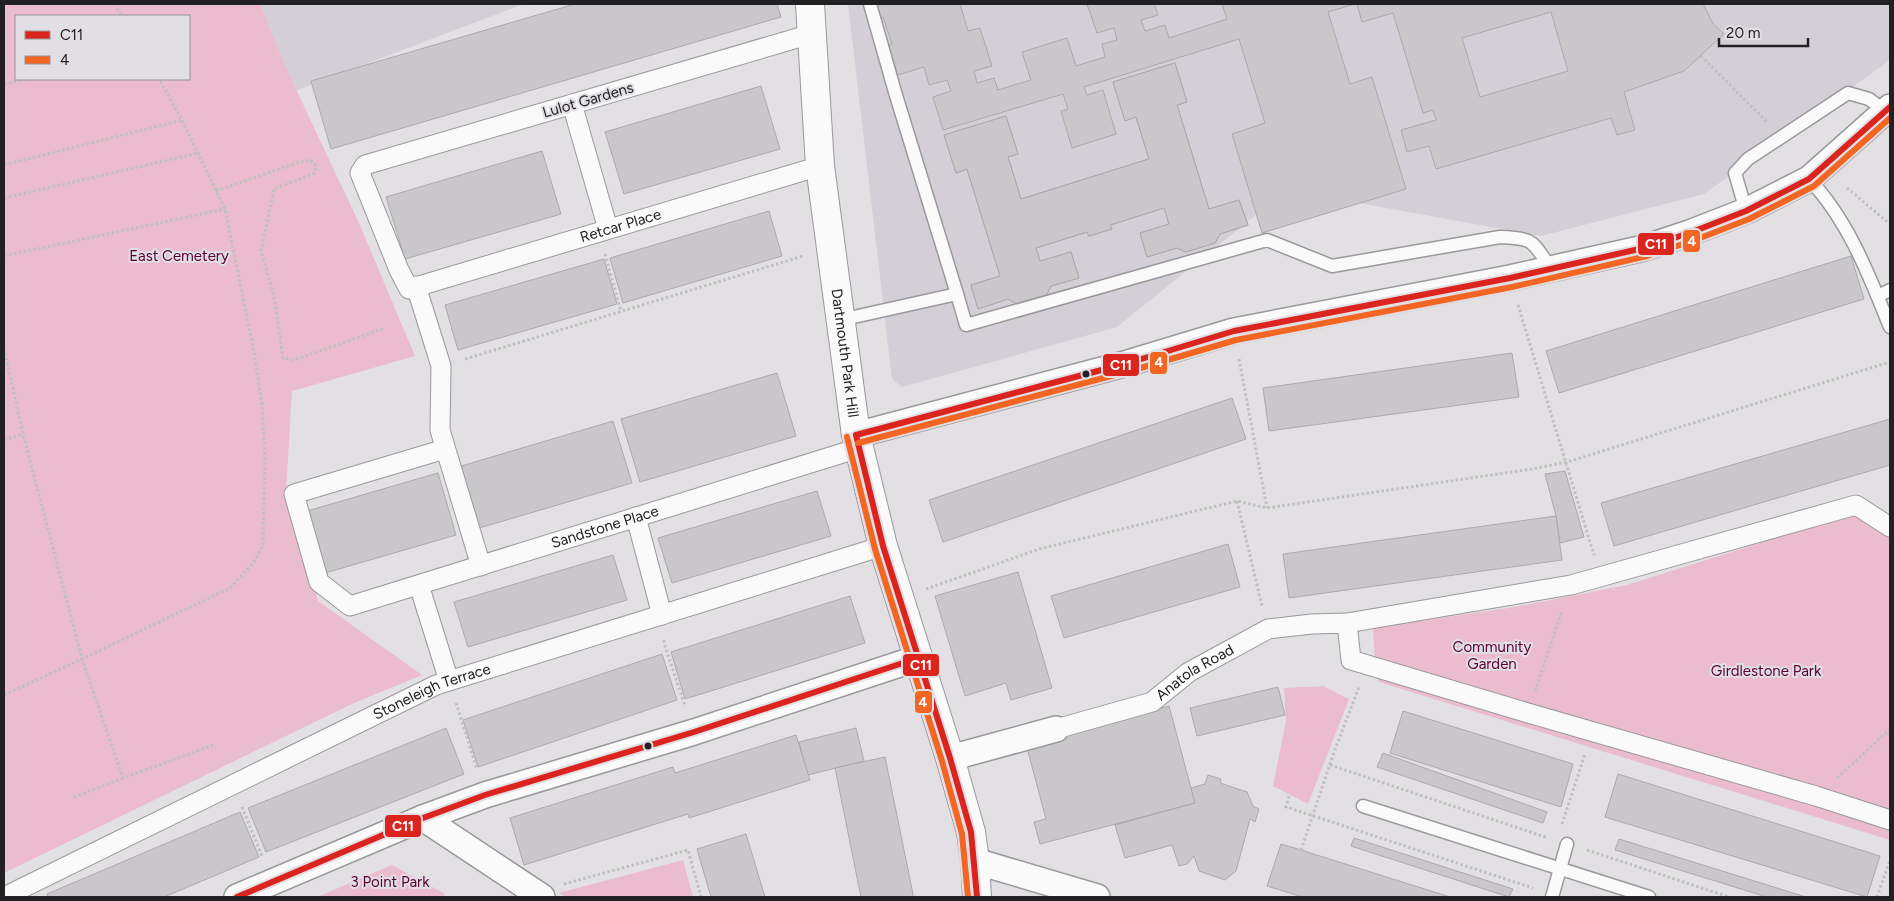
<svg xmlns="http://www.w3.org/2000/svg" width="1894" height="901" font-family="Figtree,sans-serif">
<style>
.built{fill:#d4cfd6}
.green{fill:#eabcce;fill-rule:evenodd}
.building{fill:#c9c7c9;stroke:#aba9ab;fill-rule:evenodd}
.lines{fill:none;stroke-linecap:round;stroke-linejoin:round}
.service-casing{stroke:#99989a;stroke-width:15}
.pedestrian-casing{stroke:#99989a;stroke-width:21}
.minor-casing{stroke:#99989a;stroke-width:28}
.tertiary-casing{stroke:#99989a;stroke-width:30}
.path{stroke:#c0c0c0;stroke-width:3;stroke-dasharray:2.5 2.5;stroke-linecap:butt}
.service{stroke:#fbfafb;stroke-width:12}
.pedestrian{stroke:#fbfafb;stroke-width:19}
.minor{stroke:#fbfafb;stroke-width:25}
.tertiary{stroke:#fbfafb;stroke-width:28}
.bus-1-casing{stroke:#e2dfe4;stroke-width:10}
.bus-2-casing{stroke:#e2dfe4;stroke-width:10}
.bus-1{stroke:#dc241f;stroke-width:6}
.bus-2{stroke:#f26522;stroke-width:6}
.bus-dot{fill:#212022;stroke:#e2dfe4;stroke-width:2}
.labels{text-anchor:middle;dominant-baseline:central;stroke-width:4;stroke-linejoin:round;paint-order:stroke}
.street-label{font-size:15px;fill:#212022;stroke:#e2dfe4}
.park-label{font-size:15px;fill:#5a0131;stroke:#e2dfe4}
.line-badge{stroke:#e2dfe4;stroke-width:2}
.badge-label{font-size:14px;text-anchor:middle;font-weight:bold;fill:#fff}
</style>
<rect width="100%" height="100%" fill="#e2e0e3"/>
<g class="built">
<path d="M234,4H524L271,100Z"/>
<path d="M848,4H1890V60L1704,194L1541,236L1287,190L1117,327L902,387L892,379Z"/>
</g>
<g class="green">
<path d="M4,4H260L286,68L359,223L415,356L292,391L286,492L318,601L422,675L352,704L4,873ZM16,16H189V79H16Z"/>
<path d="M1858,512L1890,537V840L1379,682L1375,660L1373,628L1515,607L1627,585Z"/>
<path d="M1323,686L1349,699L1308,804L1273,786L1286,721L1284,688Z"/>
<path d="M683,860L693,897H566L559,893Z"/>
<path d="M392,865L445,894L443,897H317Z"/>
</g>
<g class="building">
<path d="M575,4H777L781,17L331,149L311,81Z"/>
<path d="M875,4H960L968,31L980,28L992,66L974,71L977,83L994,78L998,90L1031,80L1022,52L1067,38L1076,66L1105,57L1102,44L1117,40L1114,28L1097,33L1087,4H1154L1158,15L1141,20L1145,31L1165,25L1169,38L1227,19L1222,4H1355L1328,12L1350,84L1372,77L1406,189L1262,233L1232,134L1265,123L1239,39L1084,87L1087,95L1103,90L1116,134L1072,148L1061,111L1068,109L1063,94L943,130L933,97L951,91L947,80L929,85L924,67L898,75L888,46L892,44L883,17L880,18Z"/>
<path d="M1357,4H1703L1713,24L1724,34L1684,71L1624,92L1635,130L1617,135L1611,118L1436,169L1429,146L1407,152L1401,130L1436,120L1433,110L1423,113L1393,13L1362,22ZM1551,12L1568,71L1480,97L1462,38Z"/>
<path d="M1175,63L1187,102L1177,105L1209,209L1239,200L1248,225L1220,234L1215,243L1186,252L1177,248L1147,257L1140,233L1169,224L1164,208L1110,225L1112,229L1089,236L1087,232L1036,248L1040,261L1071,252L1079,278L1051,286L1046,296L1017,304L1008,299L978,309L971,285L1000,276L967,169L956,173L944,135L1006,116L1018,154L1008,157L1021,199L1149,159L1136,117L1125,121L1113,82Z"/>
<path d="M1175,63L1187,102L1177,105L1209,209L1239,200L1248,225L1220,234L1215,243L1186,252L1177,248L1147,257L1140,233L1169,224L1164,208L1110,225L1112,229L1089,236L1087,232L1036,248L1040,261L1071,252L1079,278L1051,286L1046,296L1017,304L1008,299L978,309L971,285L1000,276L967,169L956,173L944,135L1006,116L1018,154L1008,157L1021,199L1149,159L1136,117L1125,121L1113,82Z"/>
<path d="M761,86L780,149L624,194L605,132Z"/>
<path d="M542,151L561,214L405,259L386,197Z"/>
<path d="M769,211L782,256L623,303L610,258Z"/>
<path d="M1851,256L1864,299L1559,393L1546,351Z"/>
<path d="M604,259L617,304L458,350L445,305Z"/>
<path d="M1512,353L1519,397L1269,431L1263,388Z"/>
<path d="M777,373L796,436L640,482L621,419Z"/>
<path d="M1232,398L1246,439L943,542L929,500Z"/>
<path d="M1890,419V465L1614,546L1601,503Z"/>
<path d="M613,421L632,483L476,529L458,467Z"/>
<path d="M1565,471L1584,537L1560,543L1556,516L1545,474Z"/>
<path d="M438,473L456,535L325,573L307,511Z"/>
<path d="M817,491L831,536L672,583L658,538Z"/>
<path d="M1556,516L1562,560L1289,598L1283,554Z"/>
<path d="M1228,544L1240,587L1064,638L1051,596Z"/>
<path d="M613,555L627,600L468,647L454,602Z"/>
<path d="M1018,572L1052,688L1011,700L1006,683L965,696L935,596Z"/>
<path d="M850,596L865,643L685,699L671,652Z"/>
<path d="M662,654L677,700L478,767L463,720Z"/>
<path d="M1278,687L1285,715L1197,736L1190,708Z"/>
<path d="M1169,706L1195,803L1040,844L1034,822L1046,819L1026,744Z"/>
<path d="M1403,711L1573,764L1561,807L1390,753Z"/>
<path d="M446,728L464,774L266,852L248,808Z"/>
<path d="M856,728L864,761L808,775L799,742Z"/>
<path d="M796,735L810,780L689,818L688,814L524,865L510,818L673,767L675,773Z"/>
<path d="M1383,753L1547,812L1543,823L1377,767Z"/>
<path d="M885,757L913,894V897H861L835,768Z"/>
<path d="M1618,774L1880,856L1867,897L1605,817Z"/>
<path d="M1208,775L1221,779L1220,783L1247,792L1253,806L1259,809L1255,822L1250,819L1236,871L1225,880L1199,871L1194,856L1187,864L1179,866L1172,845L1125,858L1115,825L1195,803L1191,788L1205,784Z"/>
<path d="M240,812L259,857L164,897H48L47,894Z"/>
<path d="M746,834L765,897H711L697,849Z"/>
<path d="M1354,838L1513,889L1509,897L1351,846Z"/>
<path d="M1619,839L1806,897H1767L1615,850Z"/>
<path d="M1281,844L1301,850L1450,897H1303L1267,886Z"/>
</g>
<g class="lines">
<defs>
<g id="service">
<path d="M870,4L895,92L957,294"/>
<path d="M1809,179C1848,220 1869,275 1890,327"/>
<path d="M1746,211L1735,173L1748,159L1848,93L1869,99L1886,112"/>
<path d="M1878,296L1890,290"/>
<path d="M840,320L957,294L966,325L1267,240L1332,266L1500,237C1536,238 1532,242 1552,270"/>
<path d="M1363,806L1649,897"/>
<path d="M1552,897L1567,844"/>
</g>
<g id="pedestrian">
<path id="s1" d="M811,34L365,165L360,173L399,270L409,289L820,166"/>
<path d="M572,104L608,229"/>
<path d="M416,286L441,366L440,430L481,566"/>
<path id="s2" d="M445,449L294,494L319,582L350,606L859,448"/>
<path d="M636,517L662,615"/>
<path d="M419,585L449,681"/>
<path d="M1347,623L1571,585L1856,505L1890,527"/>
<path id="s3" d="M1056,729L1152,702L1189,672L1268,629L1312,624L1347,623L1351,660L1528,713L1816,796L1890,820"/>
<path id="s4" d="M4,897L436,685L883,546"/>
</g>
<g id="minor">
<path d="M856,435L1128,363L1234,331L1510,278L1644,248L1692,232L1746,211L1809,179L1890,107"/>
<path d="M950,758L1056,729"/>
<path d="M423,818L542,897"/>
<path d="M975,861L1097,897"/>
<path d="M237,897L423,818L485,795L694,732L918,658"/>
</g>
<g id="tertiary">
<path id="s5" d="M810,4L820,166L856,435L883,546L950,758L971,832L975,861L977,897"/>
</g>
</defs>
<use href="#service" class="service-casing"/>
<use href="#pedestrian" class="pedestrian-casing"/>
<use href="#minor" class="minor-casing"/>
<use href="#tertiary" class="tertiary-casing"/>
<g class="path">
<path d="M114,4L122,16"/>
<path d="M1701,56L1767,122"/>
<path d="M4,84L28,79"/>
<path d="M4,165L182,120"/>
<path d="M1847,188L1890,224"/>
<path d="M216,191L296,163L311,160L316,166L315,173L274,189L261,251L274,296L283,358L294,360L385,328"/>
<path d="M4,198L199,153"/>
<path d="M605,254L621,311"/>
<path d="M4,256L225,209"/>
<path d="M1518,305L1594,555"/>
<path d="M4,348L23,434L82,659L123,778L214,745"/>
<path d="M465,359L803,256"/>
<path d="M1239,359L1267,508"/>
<path d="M4,440L23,434"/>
<path d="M1237,501L1262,606"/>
<path d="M926,589L1039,549L1237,501L1267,508L1532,469L1567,462L1890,362"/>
<path d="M664,640L665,646L685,706"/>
<path d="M1535,691L1562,611"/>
<path d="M4,695L82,659L230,588L254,562L263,545L265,457L262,405L254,352L225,209L182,120L159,79"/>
<path d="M456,703L477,769"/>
<path d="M1330,765L1548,838"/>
<path d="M1837,778L1890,729"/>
<path d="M1289,796L1286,807L1533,888"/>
<path d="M74,797L123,778"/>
<path d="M242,807L262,856"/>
<path d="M1562,824L1585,754"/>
<path d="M1301,850L1333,755L1359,687"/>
<path d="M1587,850L1729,897"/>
<path d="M564,884L688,850L701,897"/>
<path d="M1877,897L1890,860"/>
</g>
<use href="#service" class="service"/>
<use href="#pedestrian" class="pedestrian"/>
<use href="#minor" class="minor"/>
<use href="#tertiary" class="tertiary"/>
<defs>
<g id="bus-1">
<path d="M856,435L1128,363L1234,331L1510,278L1644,248L1692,232L1746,211L1809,179L1890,107"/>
<path d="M856,435L883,546L950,758L971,832L977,897"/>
<path d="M237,897L423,818L485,795L694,732L918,658"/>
</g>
<g id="bus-2">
<path d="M847,437L875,549L942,761L962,834L968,897"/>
<path d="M858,443L1130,371L1236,340L1512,287L1647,256L1695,240L1749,219L1814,186L1890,118"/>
</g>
</defs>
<use href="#bus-1" class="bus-1-casing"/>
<use href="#bus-2" class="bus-2-casing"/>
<use href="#bus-1" class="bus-1"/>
<use href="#bus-2" class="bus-2"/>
</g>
<g class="bus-dot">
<circle cx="1086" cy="374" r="4.5"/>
<circle cx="648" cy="746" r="4.5"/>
</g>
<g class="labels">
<g class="street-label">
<text transform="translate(588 100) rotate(-16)">Lulot Gardens</text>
<text stroke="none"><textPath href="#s1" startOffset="821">Retcar Place</textPath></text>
<text stroke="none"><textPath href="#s5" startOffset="351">Dartmouth Park Hill</textPath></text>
<text stroke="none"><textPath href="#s2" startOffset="555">Sandstone Place</textPath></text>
<text stroke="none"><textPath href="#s3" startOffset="152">Anatola Road</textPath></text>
<text stroke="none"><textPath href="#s4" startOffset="475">Stoneleigh Terrace</textPath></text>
</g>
<g class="park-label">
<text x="179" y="256">East Cemetery</text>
<text x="1492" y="647">Community<tspan x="1492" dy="17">Garden</tspan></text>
<text x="1766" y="671">Girdlestone Park</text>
<text x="390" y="882">3 Point Park</text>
</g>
</g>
<g class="line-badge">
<rect x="1682" y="229" width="19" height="24" rx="5" fill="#f26522"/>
<rect x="1637" y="232" width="38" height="24" rx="5" fill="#dc241f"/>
<rect x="1149" y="351" width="19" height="24" rx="5" fill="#f26522"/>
<rect x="1102" y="353" width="38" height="24" rx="5" fill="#dc241f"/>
<rect x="902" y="653" width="38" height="24" rx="5" fill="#dc241f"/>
<rect x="914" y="690" width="19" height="24" rx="5" fill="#f26522"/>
<rect x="384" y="814" width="38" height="24" rx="5" fill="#dc241f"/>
</g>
<g class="badge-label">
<text x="1692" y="246">4</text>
<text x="1656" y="249">C11</text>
<text x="1159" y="367">4</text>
<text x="1121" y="370">C11</text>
<text x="921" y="670">C11</text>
<text x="923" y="707">4</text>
<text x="403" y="831">C11</text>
</g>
<rect width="1894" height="901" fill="none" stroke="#212022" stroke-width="10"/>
<rect x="15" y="15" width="175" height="65" fill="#e2dfe4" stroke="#959396"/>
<rect x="25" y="31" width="25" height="8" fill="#dc241f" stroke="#959396"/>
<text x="60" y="40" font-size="15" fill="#212022">C11</text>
<rect x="25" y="56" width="25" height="8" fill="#f26522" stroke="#959396"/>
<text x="60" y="65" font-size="15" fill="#212022">4</text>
<path d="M1719 38v8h89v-8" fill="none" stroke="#212022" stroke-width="2.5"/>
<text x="1726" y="38" font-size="15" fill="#212022" stroke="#e2dfe4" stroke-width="4" paint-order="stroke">20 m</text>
</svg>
